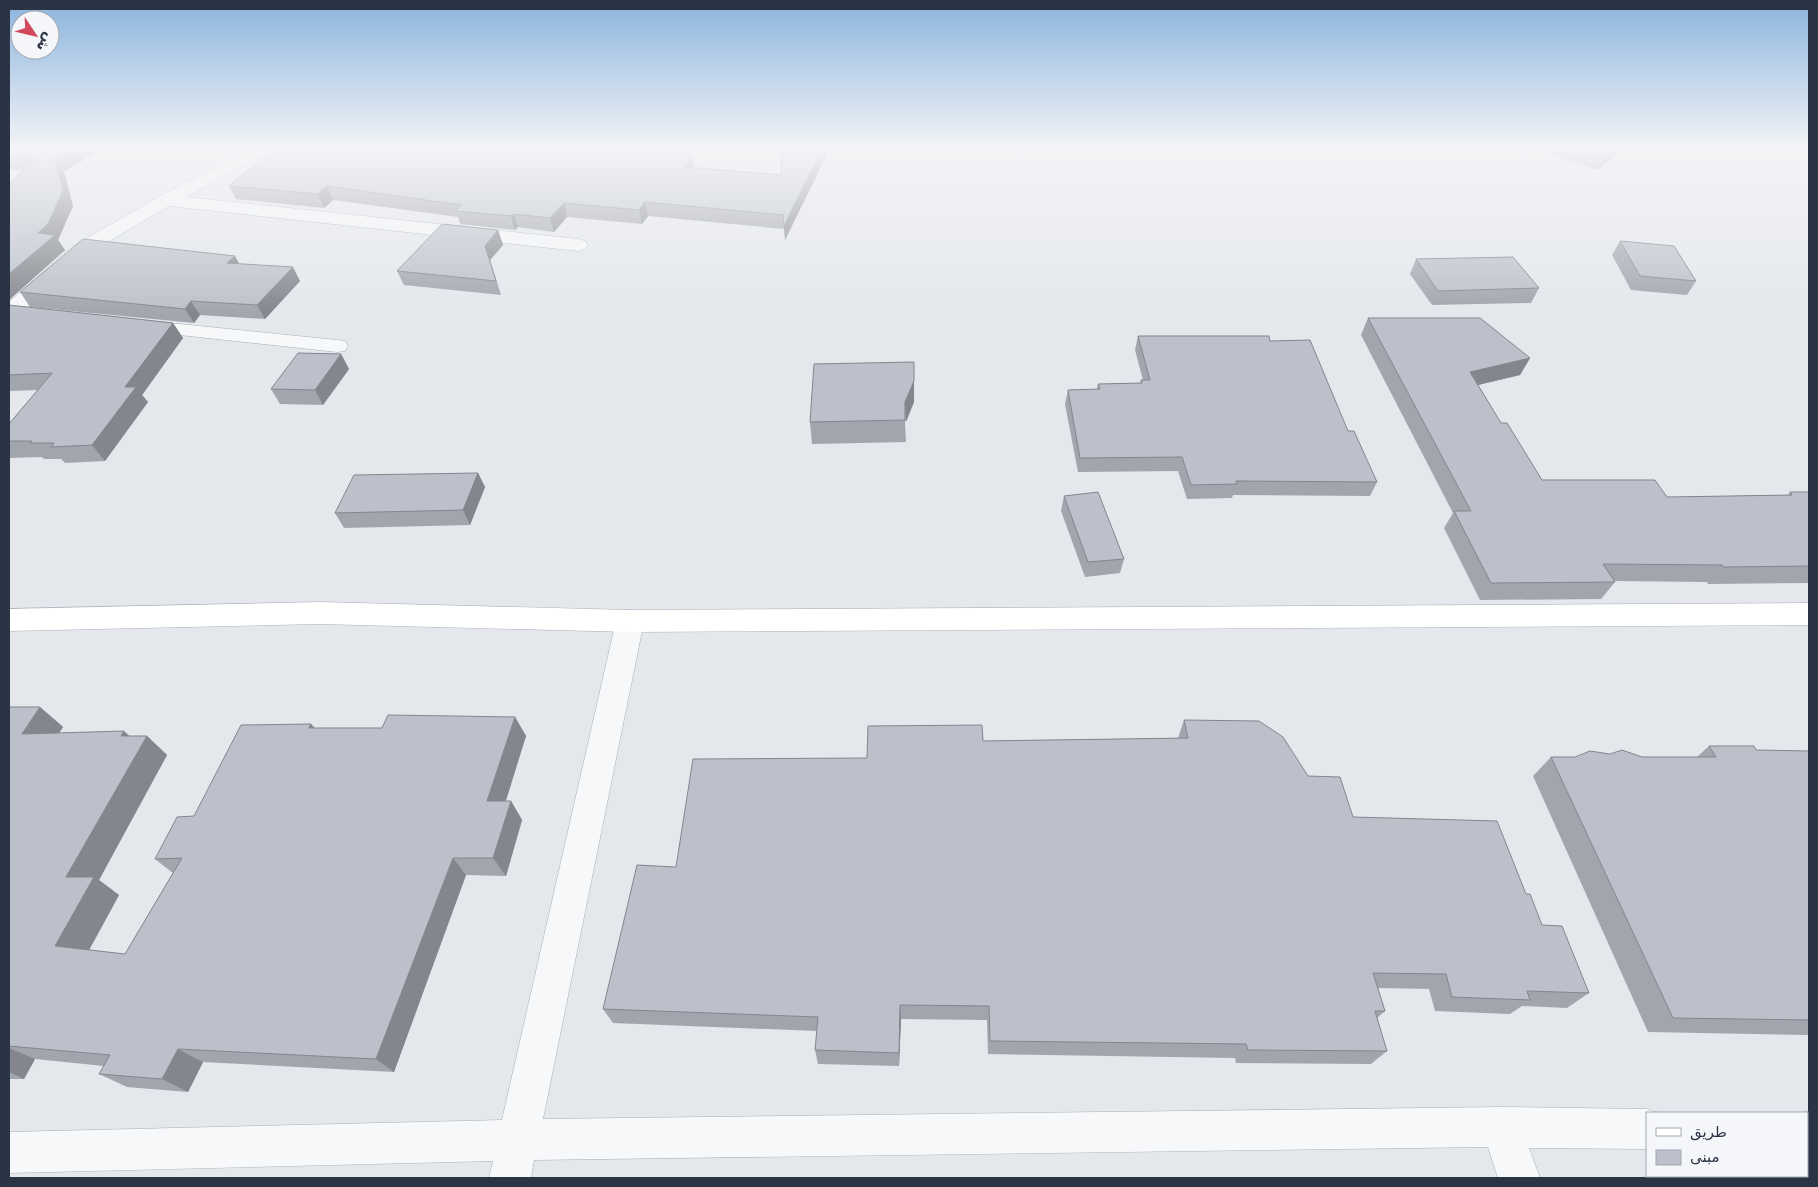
<svg xmlns="http://www.w3.org/2000/svg" width="1818" height="1187" font-family="'DejaVu Sans','Noto Naskh Arabic',sans-serif">
<style>
.lines{fill:none;stroke-linecap:round;stroke-linejoin:round}
.street-casing{stroke:#a9aeb7;stroke-width:1}
.secondary-casing{stroke:#a9aeb7;stroke-width:1}
.street{fill:#f7f8fa;fill-rule:evenodd}
.secondary{fill:#fff;fill-rule:evenodd}
.wall{fill:#a1a5ae}
.shaded-wall{fill:#83868d}
.building{fill:#bbc0ca;stroke:#83868d}
</style>
<rect width="100%" height="100%" fill="#e4e7ec"/>
<g class="lines">
<defs>
<g id="street">
<path d="M252,148H274L186,197L578,239L585,241L588,245L585,249L578,251L169,206L84,256L16,317L9,319V302L70,248L160,196Z"/>
<path d="M140,320L337,340L345,341L348,346L345,351L337,352L133,330L129,326L133,322Z"/>
<path d="M630,610L640,613L644,621L543,1119L1502,1107L1647,1109L1658,1113H1647V1149L1529,1148L1540,1178H1498L1488,1147L534,1160L531,1178H489L493,1161L9,1173V1132L502,1120L616,621L620,613Z"/>
<path d="M1809,1111V1151H1807V1113H1801Z"/>
</g>
<path id="secondary" d="M320,602L630,610L1809,603V625L630,632L320,624L9,631V609Z"/>
</defs>
<use href="#street" class="street-casing"/>
<use href="#secondary" class="secondary-casing"/>
<use href="#street" class="street"/>
<use href="#secondary" class="secondary"/>
</g>
<g class="wall">
<path d="M9,148L64,172L73,206L58,240L65,250L9,300L22,171L9,169Z"/>
<path d="M781,148H830L785,240L784,229L648,216L642,224L567,217L554,232L518,227L515,230L460,224L458,217L333,200L324,208L236,199L229,186L282,150L691,151L694,165L693,167L782,175Z"/>
<path d="M1544,148H1622L1598,170L1543,152Z"/>
<path d="M498,230L503,245L490,260L501,295L404,285L397,271Z"/>
<path d="M1620,241L1696,281L1687,295L1631,290L1612,255Z"/>
<path d="M1416,259L1539,288L1531,303L1432,305L1410,274Z"/>
<path d="M240,264L300,281L265,319L200,315L194,323L30,307L20,292Z"/>
<path d="M9,305L173,323L183,338L142,395L148,402L105,461L65,463L61,459H44L42,457L9,458V424L38,390L9,391Z"/>
<path d="M1368,318L1530,358L1520,375L1478,385L1501,423L1542,480L1667,497L1788,495L1790,492H1809V583L1708,584L1707,582L1614,581L1615,582L1601,599L1480,600L1444,528L1453,513L1361,335Z"/>
<path d="M1138,336L1270,341L1348,431L1377,482L1370,496L1233,495L1232,498L1187,499L1178,471L1078,472L1065,404L1068,390L1097,389L1098,384L1140,383L1141,380H1143L1135,350Z"/>
<path d="M341,354L349,369L323,405L280,404L271,389Z"/>
<path d="M914,381V402L905,422L906,442L812,444L810,422Z"/>
<path d="M478,473L485,487L470,525L344,528L335,513Z"/>
<path d="M1064,496L1124,559L1120,573L1085,577L1061,511Z"/>
<path d="M9,707H40L63,727L59,733L129,736H147L167,755L99,880L119,895L89,950L125,954L173,873L155,859L194,816L311,724L315,728H382L515,717L526,736L505,801H511L522,820L506,876L466,875L394,1072L203,1062L188,1092L127,1087L99,1074L104,1066L35,1059L24,1079H9Z"/>
<path d="M1184,720L1308,776L1353,817L1526,894L1542,925L1589,993L1567,1008L1522,1006L1510,1014L1435,1011L1429,989L1378,988L1385,1011L1377,1018L1387,1051L1371,1064L1236,1063L1235,1058L988,1054L987,1020L901,1019L899,1066L818,1064L815,1050L817,1031L613,1023L603,1009L676,867L867,758L983,741L1178,738Z"/>
<path d="M1709,746L1756,750L1809,751V1035L1648,1032L1533,776L1551,757H1575L1610,754L1642,757H1697Z"/>
</g>
<g class="shaded-wall">
<path d="M69,148H103L64,172L73,206L58,240L65,250L9,300V274L38,233L54,157Z"/>
<path d="M822,148H830L785,240L784,226Z"/>
<path d="M1614,148H1622L1598,170L1605,157Z"/>
<path d="M691,151L694,165L693,166V170L684,167L688,157Z"/>
<path d="M327,186L333,200L324,208L318,194Z"/>
<path d="M645,202L648,216L642,224L639,210Z"/>
<path d="M564,203L567,217L554,232L550,218Z"/>
<path d="M514,214L518,227L515,230L511,216Z"/>
<path d="M498,230L503,245L490,260L501,295L485,246Z"/>
<path d="M235,256L243,270L227,263Z"/>
<path d="M293,267L300,281L265,319L257,305Z"/>
<path d="M191,301L200,315L194,323L185,309Z"/>
<path d="M173,323L183,338L142,395L148,402L105,461L92,445L125,387Z"/>
<path d="M341,354L349,369L323,405L315,390Z"/>
<path d="M1530,358L1520,375L1461,389L1470,372Z"/>
<path d="M914,381V402L906,422L905,402Z"/>
<path d="M478,473L485,487L470,525L463,510Z"/>
<path d="M40,707L63,727L46,753L22,734Z"/>
<path d="M515,717L526,736L500,820L487,801Z"/>
<path d="M311,724L327,743L309,728Z"/>
<path d="M124,731L140,746L147,736L167,755L99,880L119,895L82,963L55,946L66,877L121,736Z"/>
<path d="M511,801L522,820L506,876L493,858Z"/>
<path d="M453,858L466,875L394,1072L376,1059Z"/>
<path d="M900,1005L901,1019L899,1066V1053Z"/>
<path d="M9,1048L35,1059L24,1079L9,1072Z"/>
<path d="M178,1049L203,1062L188,1092L162,1079Z"/>
</g>
<g class="building">
<path d="M9,148H69L54,157L63,191L48,224L38,233L55,235L9,274V184L35,160L9,156Z"/>
<path d="M284,148H658L691,151L688,157H691L684,167L782,175L781,148H822L784,226L783,215L645,202L639,210L564,203L550,218L514,214L511,216L455,211L461,205L327,186L318,194L229,186L275,149L282,150Z"/>
<path d="M1579,148H1614L1605,157Z"/>
<path d="M442,224L498,230L485,246L496,281L397,271Z"/>
<path d="M83,239L235,256L227,263L293,267L257,305L191,301L185,309L20,292Z"/>
<path d="M1620,241L1674,246L1696,281L1640,276Z"/>
<path d="M1513,257L1539,288L1438,291L1416,259Z"/>
<path d="M9,305L173,323L125,387H136L92,445L51,447L54,443H30L32,441H9V424L52,373L9,375Z"/>
<path d="M1368,318H1480L1530,358L1470,372L1501,423H1507L1542,480H1655L1667,497L1792,495L1790,492H1809V566L1724,567L1722,565L1603,564L1615,582L1491,583L1454,511H1471Z"/>
<path d="M1138,336H1269L1270,341L1310,340L1348,431H1354L1377,482L1236,481L1237,484L1191,485L1182,457L1080,458L1068,390L1100,389L1098,384L1142,383L1141,380H1150Z"/>
<path d="M298,353L341,354L315,390L271,389Z"/>
<path d="M914,362V381L905,402V420L810,422L814,364Z"/>
<path d="M478,473L463,510L335,513L354,475Z"/>
<path d="M1098,492L1124,559L1088,562L1064,496Z"/>
<path d="M9,707H40L22,734L124,731L121,736H147L66,877H94L55,946L125,954L182,858L155,859L177,817L194,816L241,725L311,724L309,728H382L388,715L515,717L487,801H511L493,858H453L376,1059L178,1049L162,1079L99,1074L110,1055L9,1046Z"/>
<path d="M1184,720L1259,721L1283,737L1308,776L1340,777L1353,817L1497,821L1526,894H1530L1542,925L1562,926L1589,993L1527,991L1530,1000L1452,997L1446,974L1373,973L1385,1011H1375L1387,1051L1248,1050L1246,1044L990,1041L989,1006L900,1005L899,1053L815,1050L818,1017L603,1009L637,865L676,867L693,759L867,758L868,726L982,725L983,741L1188,738Z"/>
<path d="M1709,746H1754L1756,750L1809,751V1020L1673,1018L1551,757H1575L1590,751L1610,754L1622,750L1642,757H1716Z"/>
</g>
<linearGradient id="sky" x2="0" y2="1"><stop stop-color="#8bb4dd"/><stop offset="0.47" stop-color="#f3f4f6"/><stop offset="1" stop-color="#f3f4f6" stop-opacity="0"/></linearGradient>
<rect width="1818" height="315" fill="url(#sky)"/>
<rect width="1818" height="1187" fill="none" stroke="#2b3445" stroke-width="20"/>
<rect x="1646" y="1112" width="162" height="65" fill="#f4f6f9" stroke="#a4a8b1"/>
<rect x="1656" y="1128" width="25" height="8" fill="#ffffff" stroke="#a4a8b1"/>
<text x="1690" y="1137" font-size="15" fill="#2b3445">طريق</text>
<rect x="1656" y="1150" width="25" height="15" fill="#bbc0ca" stroke="#a4a8b1"/>
<text x="1690" y="1162" font-size="15" fill="#2b3445">مبنى</text>
<g transform="translate(35 35) rotate(125)"><circle r="24" fill="#f4f6f9" stroke="#a4a8b1"/>
<path d="M0-4L9 19L0 12L-9 19Z" fill="#d1495b"/>
<text y="-8" font-size="14" font-weight="bold" text-anchor="middle" fill="#2b3445">ش</text>
</g>
</svg>
